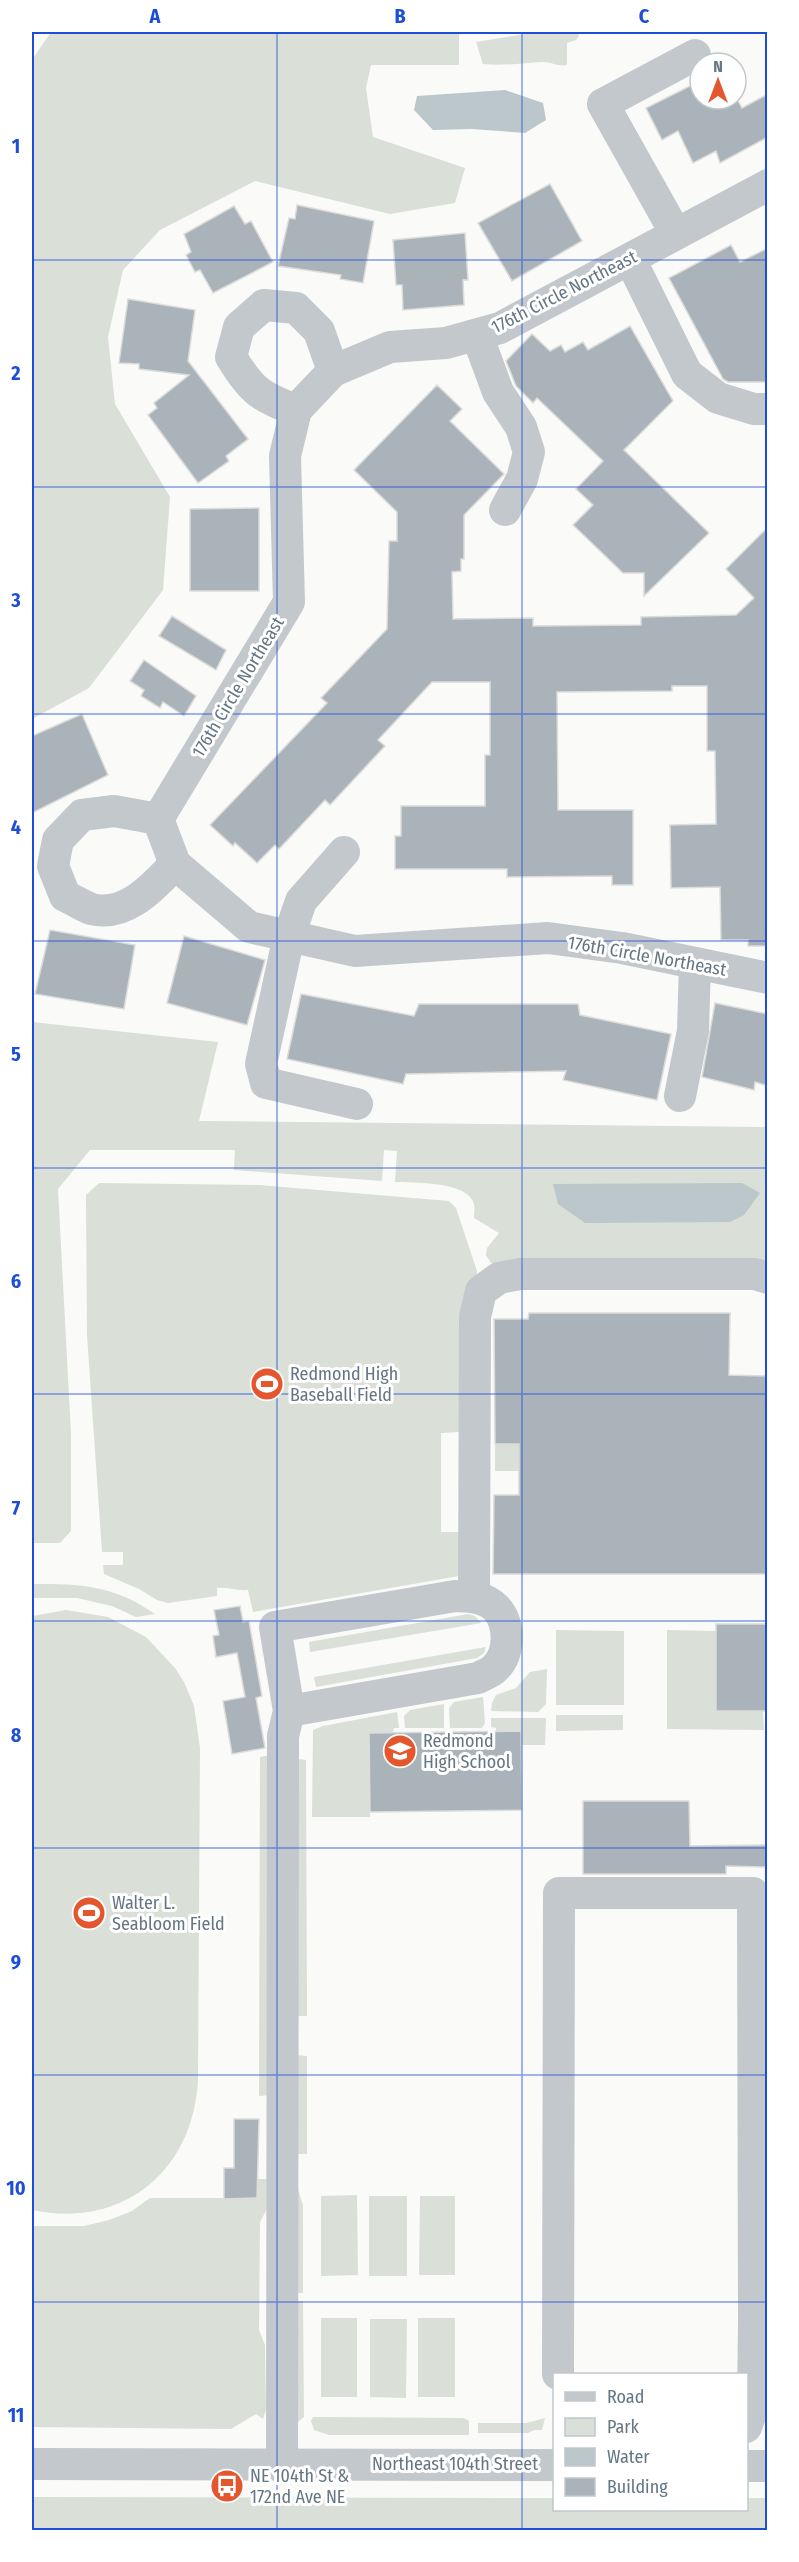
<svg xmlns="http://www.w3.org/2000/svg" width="799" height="2562" font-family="'Fira Sans Condensed',sans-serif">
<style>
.green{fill:#dadfd7}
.water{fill:#bbc7cb}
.building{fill:#aab3b9;stroke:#dcdcda;stroke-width:1.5}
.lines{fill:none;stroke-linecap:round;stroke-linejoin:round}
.minor{stroke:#c3c8cc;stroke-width:32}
.grid{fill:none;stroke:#1d4ed8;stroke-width:1.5;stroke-opacity:0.55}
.labels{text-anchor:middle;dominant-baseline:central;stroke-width:6;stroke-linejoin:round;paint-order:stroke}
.street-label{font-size:18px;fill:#657683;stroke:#fff}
.poi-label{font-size:18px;fill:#657683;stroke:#fff;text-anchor:start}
.neatline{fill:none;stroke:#1d4ed8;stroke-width:2}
.grid-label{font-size:20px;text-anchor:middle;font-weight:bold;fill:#1d4ed8}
</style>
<rect width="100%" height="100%" fill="#fafaf8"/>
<g class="green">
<path d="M51,32H459V65H371L366,88L373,137L465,168L455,203L390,214L255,181L160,230L123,270L108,337L115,404L170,497L163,590L89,688L32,719V60Z"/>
<path d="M537,32H577L579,36L576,40L567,43V65C558,67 552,62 543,62C522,63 504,66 483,64L476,42Z"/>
<path d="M32,1022L218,1042L199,1121L767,1127V1261H569L491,1263L486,1255L487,1248L499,1233L474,1218C474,1214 475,1208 474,1204C468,1181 415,1183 395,1182L397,1151L384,1150L382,1181L234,1170L235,1150H90L58,1189L71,1434V1531L60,1543H32Z"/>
<path d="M99,1183L259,1185L449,1201L456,1208L477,1271V1279L459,1432L441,1433V1532H459L465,1575L253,1612L248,1590C237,1591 229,1587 217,1588V1596L168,1603L157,1600L139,1589L104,1574L103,1565H123V1552H102L87,1335L86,1195Z"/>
<rect x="495" y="1444" width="24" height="27"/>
<path d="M32,1584C80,1584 114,1585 155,1614L136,1617L112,1606L77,1598H32Z"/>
<path d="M66,1610L108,1617L146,1637L175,1668L184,1682L194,1706L200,1748L198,2080C193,2172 122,2229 32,2210V1616Z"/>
<path d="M468,1614L475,1616L481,1623L310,1652L309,1642Z"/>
<path d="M556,1630L624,1631V1705H556Z"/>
<path d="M667,1630L716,1631V1711H763L764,1730L667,1729Z"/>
<path d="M486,1647L484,1653L477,1658L316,1687L314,1677Z"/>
<path d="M547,1669L546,1704L538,1712L491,1711L492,1703L496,1695L516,1688L530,1672Z"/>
<path d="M483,1697L485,1723L482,1728H450L449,1708L454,1702Z"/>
<path d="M444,1704V1728H405L404,1716L410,1710Z"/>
<path d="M397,1712L399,1728H394L393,1732L369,1733V1762H436V1732H445L437,1766H400V1777L394,1776V1782H369L370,1817H312L313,1730L323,1726Z"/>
<path d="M556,1715H623V1730L556,1731Z"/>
<path d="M491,1718H546L545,1745H521V1731H496V1728L491,1727Z"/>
<path d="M270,1755V2095L259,2096L260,1757Z"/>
<path d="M300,1759L306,1760L307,2016H296L295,1763Z"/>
<path d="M295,2055L307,2056V2154H295Z"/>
<path d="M258,2179H270V2203L260,2222L259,2330L265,2345L266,2410L263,2419L256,2414L231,2429L32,2427V2226H84L109,2220L132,2211L150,2198H257Z"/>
<path d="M296,2183L303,2205V2293H295Z"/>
<path d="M357,2195L358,2275L321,2276V2196Z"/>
<rect x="369" y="2196" width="38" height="80"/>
<path d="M420,2196H455V2275H419Z"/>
<path d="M295,2301H303L304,2417L298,2422L295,2410Z"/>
<rect x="321" y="2318" width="36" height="79"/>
<rect x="418" y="2318" width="37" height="79"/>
<path d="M370,2319H407L406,2398L370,2397Z"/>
<path d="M313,2417L464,2418L469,2421V2435H329L314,2430L311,2421Z"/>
<path d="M545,2418L542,2430H534L528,2433H478V2423H526Z"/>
<path d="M32,2497L554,2498V2510H746L747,2498H767L768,2530H32Z"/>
</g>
<g class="water">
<path d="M505,90L543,103L546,120L525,133L472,129L433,130L414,110L417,96Z"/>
<path d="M742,1183L760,1193L744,1215L730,1222L595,1223H585L558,1204L553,1184Z"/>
</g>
<g class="building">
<path d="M700,81V99H737L742,108L768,94V137L720,163L716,151L693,163L678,131L662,140L646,108Z"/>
<path d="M550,184L582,241L512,281L478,223Z"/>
<path d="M297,205L374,221L363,283L340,279L341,275L278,266L289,218L295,219Z"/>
<path d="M234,206L245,224L251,221L273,262L213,293L200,270L195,272L186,255L191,252L184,234Z"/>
<path d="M465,233L468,280H463L464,305L403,310L402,285H396L393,240Z"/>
<path d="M731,245L740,262L768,248V382H728L723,379L669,278Z"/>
<path d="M128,299L195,310L188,361L248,439L226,456L229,461L198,483L148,415L157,408L154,403L189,375L139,369V364L119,363Z"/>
<path d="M630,326L673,401L624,450L709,533L644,596V573H623L573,525L593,505L576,489L603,461L537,398L533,403L516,386L506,361L532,334L550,351L561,345L565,352L583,342L588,350Z"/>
<path d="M437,385L462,409L450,421L504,474L464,515V559H461V571L452,572L453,619L533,618V626L641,625V617L736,615L754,598L726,569L768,527V946H748V940H721L720,887L671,888L670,825L716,824L715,751H707V686H672V691L557,692L558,810H633V885H612V876L507,877V869H395V836H401V806H485V755H490V682H432L378,740L385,746L330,805L325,800L279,849L275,845L257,863L235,843L233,846L210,825L327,703L321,698L387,629L389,541H397V512L354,470Z"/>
<path d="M259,508V591H190V509Z"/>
<path d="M172,616L226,650L216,670L159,636Z"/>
<path d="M144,660L196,696L184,716L163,702L160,708L141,696L144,690L130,681Z"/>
<path d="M82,714L108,775L32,813V736Z"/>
<path d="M50,930L135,945L124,1009L35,994Z"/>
<path d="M184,936L265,960L247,1025L167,1003Z"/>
<path d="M301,994L414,1016L419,1004H578L580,1015L671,1034L657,1100L563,1080L566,1071L406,1074L403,1084L287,1059Z"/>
<path d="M715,1003L768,1014V1086L755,1082L754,1090L702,1077Z"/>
<path d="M529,1313H730L729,1375L768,1376V1574H493L494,1495H519V1444H495L494,1319H528Z"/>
<path d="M240,1606L243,1622L249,1621L262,1696L256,1698L265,1748L232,1754L223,1701L245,1697L237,1653L216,1657L213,1636L219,1635L214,1610Z"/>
<rect x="716" y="1624" width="52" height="87"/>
<path d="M521,1731L522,1810L370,1812L369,1733Z"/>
<path d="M583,1801H689L690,1846L768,1845V1867L726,1866V1874H583Z"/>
<path d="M234,2119H259L257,2198L224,2199V2168H234Z"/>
</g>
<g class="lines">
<g class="minor">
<path d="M768,185L500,328L446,343L390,347L333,371L296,410L285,456L289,602L158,819L175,864L249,927L355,951L548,938L622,948L768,978"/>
<path d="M676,234L603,104L695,55"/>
<path d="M630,259L687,374L718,398L754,409H768"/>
<path d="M477,335L498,392L521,427L529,452L522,479L505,510"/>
<path d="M296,410C260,397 251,390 231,357L239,327L264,305L296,308L319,331L333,371"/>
<path d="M158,819L114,811L82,815L58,840L53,866L65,896C74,900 83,906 91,909C126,918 154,886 175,864"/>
<path d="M344,852L301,901L289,936L261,1064L266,1083L357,1104"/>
<path d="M680,1096L693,1031L695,963"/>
<path d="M474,1596L475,1317L481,1291L499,1278L520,1274H755L768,1278"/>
<path d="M558,2374L559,1893H753L754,2321L753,2408L746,2427"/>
<path d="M32,2464L554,2465"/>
<path d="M282,2464L283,1736L289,1711L478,1678C483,1675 490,1673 494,1669C511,1654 510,1623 496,1608C485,1597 469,1596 455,1596L275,1627L289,1711"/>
<path d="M746,2466H768"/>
</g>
</g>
<path class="grid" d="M277,32V2530M522,32V2530M32,260H768M32,487H768M32,714H768M32,941H768M32,1168H768M32,1394H768M32,1621H768M32,1848H768M32,2075H768M32,2302H768"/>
<defs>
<symbol id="stadium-disc" viewBox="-11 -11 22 22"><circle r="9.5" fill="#e4572e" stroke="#fff"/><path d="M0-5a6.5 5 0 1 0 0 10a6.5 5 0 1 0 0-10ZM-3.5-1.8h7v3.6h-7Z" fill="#fff"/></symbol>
<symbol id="school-disc" viewBox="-11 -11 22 22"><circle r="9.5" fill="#e4572e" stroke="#fff"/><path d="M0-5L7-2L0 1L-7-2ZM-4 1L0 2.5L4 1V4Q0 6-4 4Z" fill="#fff"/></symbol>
<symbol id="bus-disc" viewBox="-11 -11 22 22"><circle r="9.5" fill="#e4572e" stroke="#fff"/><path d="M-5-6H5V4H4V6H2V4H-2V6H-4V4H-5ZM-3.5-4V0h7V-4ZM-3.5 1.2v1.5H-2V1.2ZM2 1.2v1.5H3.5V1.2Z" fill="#fff"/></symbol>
</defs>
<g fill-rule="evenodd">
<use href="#stadium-disc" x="248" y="1365" width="38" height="38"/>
<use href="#school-disc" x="381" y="1732" width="38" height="38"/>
<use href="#stadium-disc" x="70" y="1894" width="38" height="38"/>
<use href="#bus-disc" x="208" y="2467" width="38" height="38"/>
</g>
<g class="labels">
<g class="street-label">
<text transform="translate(564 292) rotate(-27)">176th Circle Northeast</text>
<text transform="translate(238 687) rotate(-59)">176th Circle Northeast</text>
<text transform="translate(647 956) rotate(10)">176th Circle Northeast</text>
<text x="455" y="2464">Northeast 104th Street</text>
</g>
<g class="poi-label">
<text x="290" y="1374">Redmond High<tspan x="290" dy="21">Baseball Field</tspan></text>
<text x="423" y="1741">Redmond<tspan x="423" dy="21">High School</tspan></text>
<text x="112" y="1903">Walter L.<tspan x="112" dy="21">Seabloom Field</tspan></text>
<text x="250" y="2476">NE 104th St &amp;<tspan x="250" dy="21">172nd Ave NE</tspan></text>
</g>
</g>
<rect width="799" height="2562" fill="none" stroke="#ffffff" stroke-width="66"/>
<rect x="553" y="2373" width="195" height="138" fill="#ffffff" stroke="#c1c8cd" stroke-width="1.5"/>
<rect x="565" y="2392" width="30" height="9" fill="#c3c8cc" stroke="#c1c8cd" stroke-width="1.5"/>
<text x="607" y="2403" font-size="18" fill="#657683">Road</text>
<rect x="565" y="2418" width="30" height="18" fill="#dadfd7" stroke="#c1c8cd" stroke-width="1.5"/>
<text x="607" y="2433" font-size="18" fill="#657683">Park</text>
<rect x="565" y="2448" width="30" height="18" fill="#bbc7cb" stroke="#c1c8cd" stroke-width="1.5"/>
<text x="607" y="2463" font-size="18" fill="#657683">Water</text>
<rect x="565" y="2478" width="30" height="18" fill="#aab3b9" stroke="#c1c8cd" stroke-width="1.5"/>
<text x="607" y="2493" font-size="18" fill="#657683">Building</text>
<g transform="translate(718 81)"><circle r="28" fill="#ffffff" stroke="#c1c8cd" stroke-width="1.5"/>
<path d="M0-4.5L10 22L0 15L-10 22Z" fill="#e4572e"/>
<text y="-9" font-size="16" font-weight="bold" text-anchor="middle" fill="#657683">N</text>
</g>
<rect x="33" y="33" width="733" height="2496" class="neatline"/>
<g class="grid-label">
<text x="155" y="23">A</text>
<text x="400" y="23">B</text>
<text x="644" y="23">C</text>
<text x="16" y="153">1</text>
<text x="16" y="380">2</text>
<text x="16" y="607">3</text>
<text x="16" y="834">4</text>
<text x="16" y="1061">5</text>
<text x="16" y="1288">6</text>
<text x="16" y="1515">7</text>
<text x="16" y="1742">8</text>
<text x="16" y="1969">9</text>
<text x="16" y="2195">10</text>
<text x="16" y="2422">11</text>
</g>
</svg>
